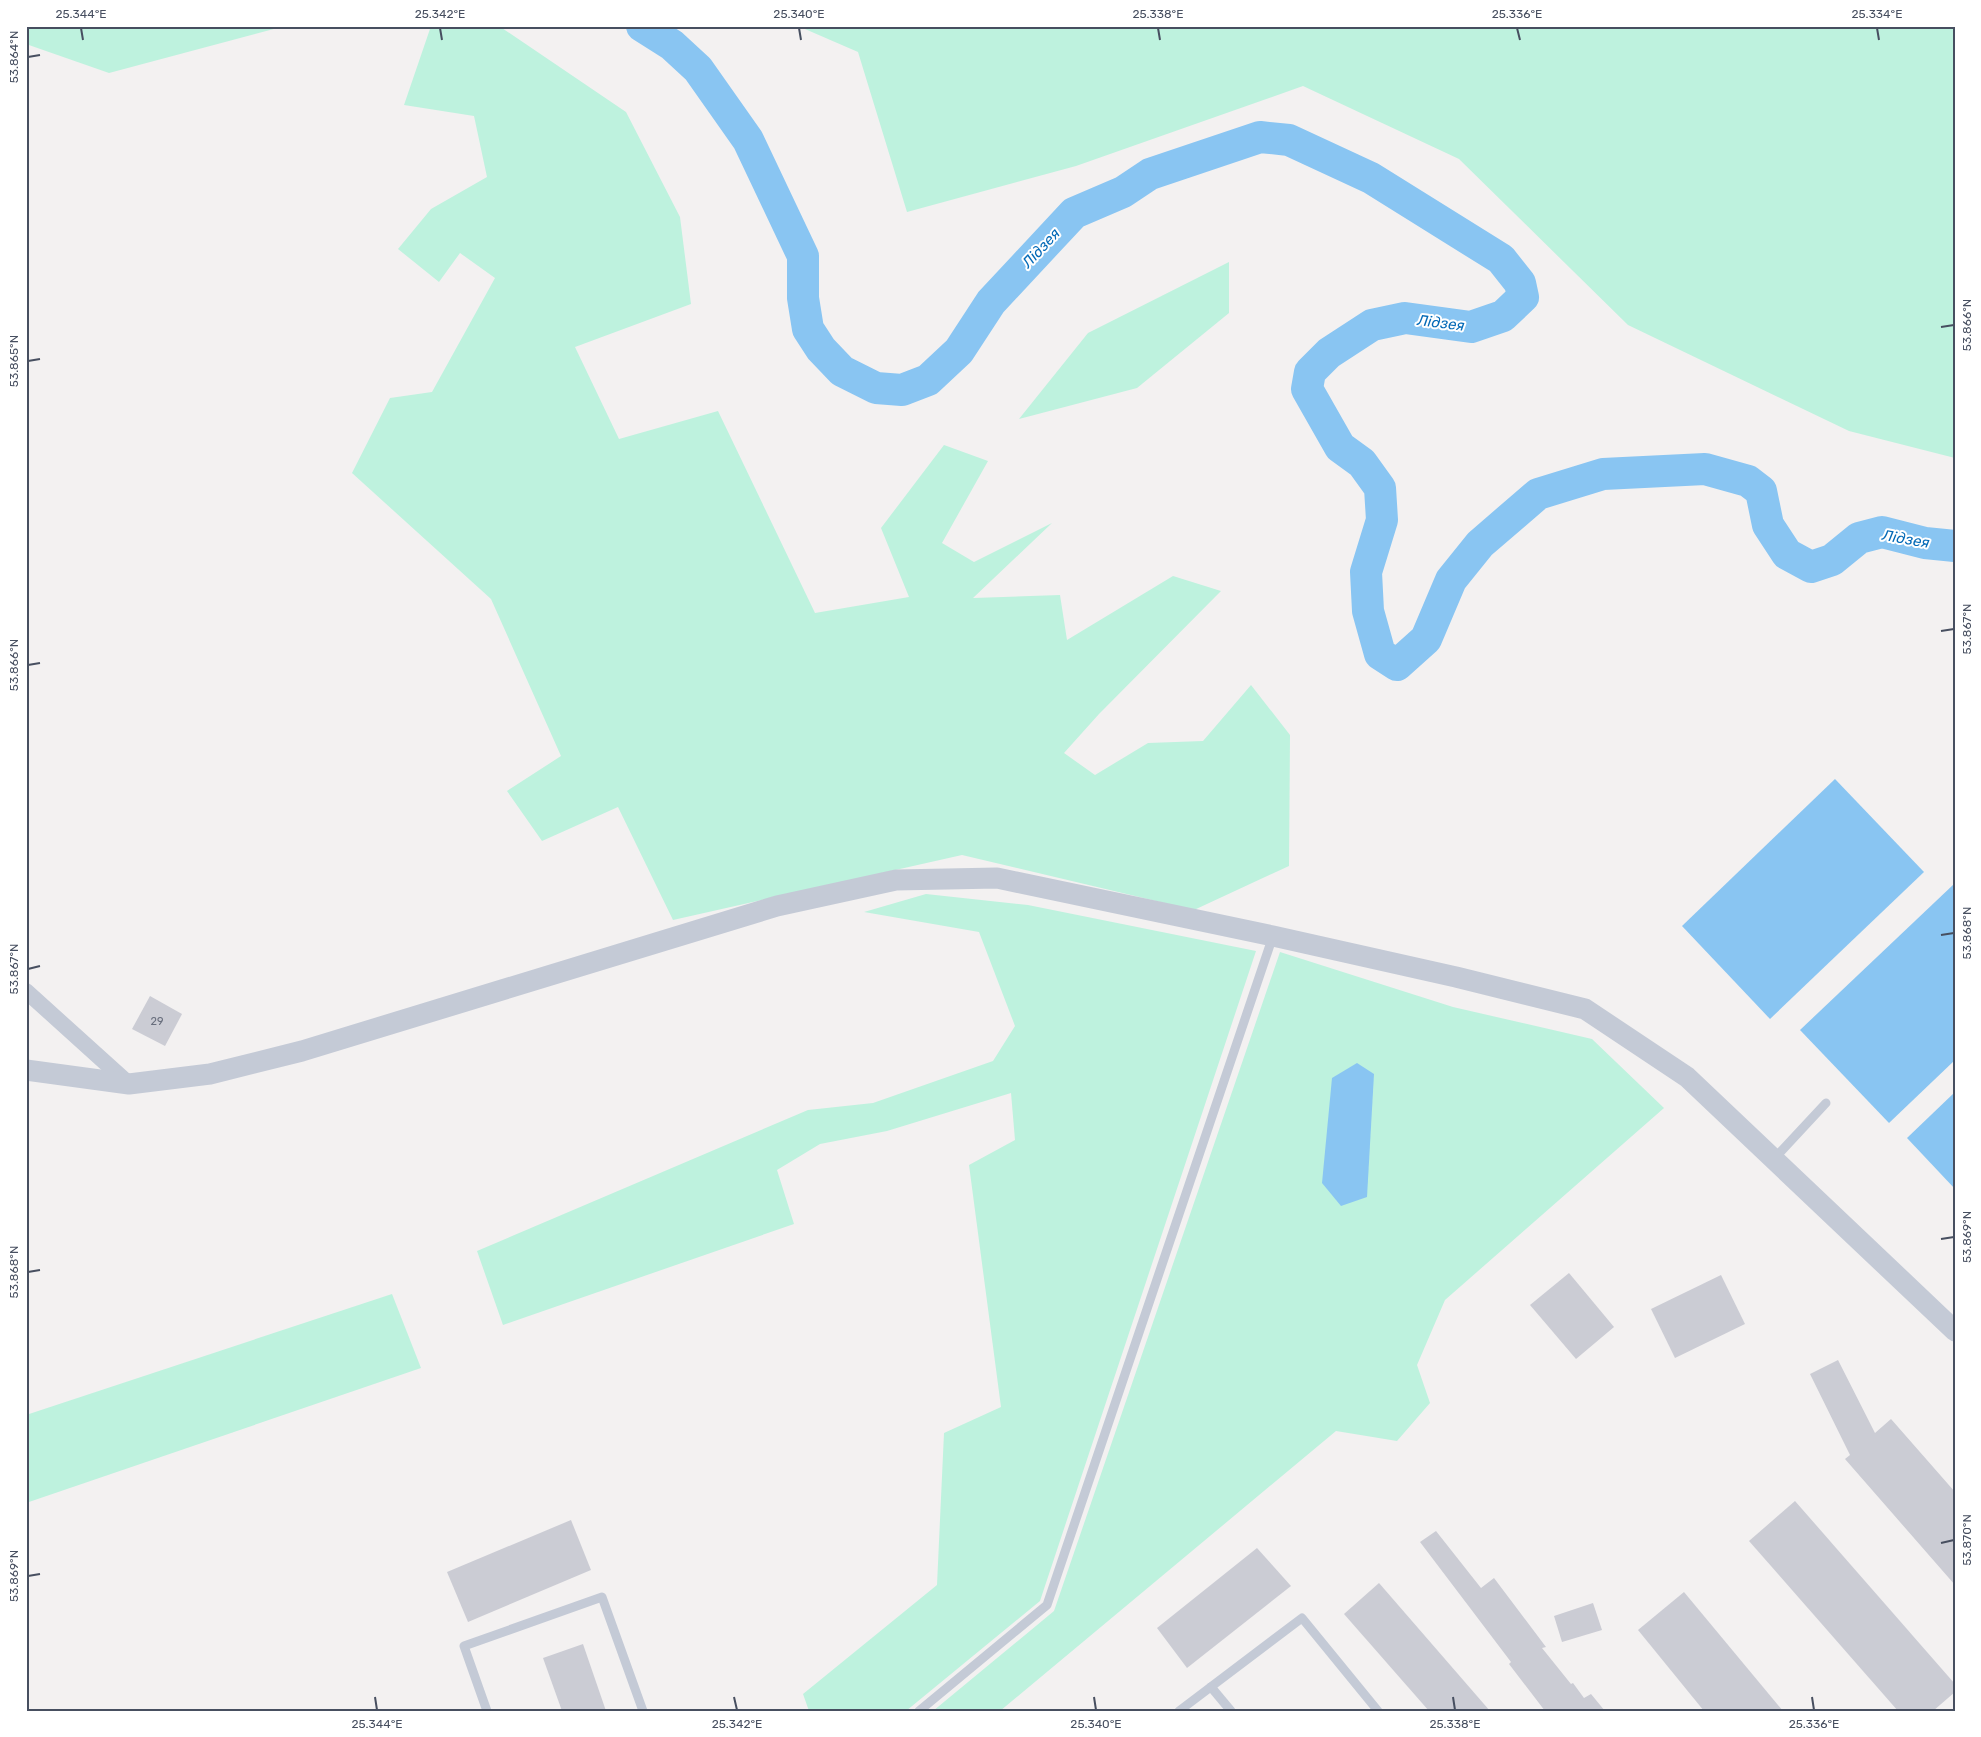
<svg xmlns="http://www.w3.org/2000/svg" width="1981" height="1737" font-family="Rubik,sans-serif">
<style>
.green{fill:#bef2de}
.water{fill:#89c5f2}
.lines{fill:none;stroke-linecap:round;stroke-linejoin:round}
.river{stroke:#89c5f2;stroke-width:32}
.building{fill:#cbccd4}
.service{stroke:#c4cad6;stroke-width:9}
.minor{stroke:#c4cad6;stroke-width:16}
.tertiary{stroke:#c4cad6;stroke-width:21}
.ticks{fill:none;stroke:#474f60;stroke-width:2}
.labels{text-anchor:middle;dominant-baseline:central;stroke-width:4;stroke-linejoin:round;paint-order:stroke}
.number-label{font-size:11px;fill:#686e7d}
.water-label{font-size:15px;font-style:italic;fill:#046ab7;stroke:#fff}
.neatline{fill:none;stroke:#474f60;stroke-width:2}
.ticks-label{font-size:12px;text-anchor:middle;fill:#474f60}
</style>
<rect width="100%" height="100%" fill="#f3f1f1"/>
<g class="green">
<path d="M26,26H285L109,73L26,44Z"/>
<path d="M431,26H499L626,112L680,217L691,304L575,347L619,439L718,411L815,613L909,597L881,528L944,445L988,461L942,543L974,562L1052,523L973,598L1060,595L1067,640L1173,576L1221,591L1099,714L1064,753L1095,775L1148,743L1203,741L1251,685L1290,735L1289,866L1194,910L962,855L673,920L618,807L542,841L507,791L561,756L491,599L352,473L390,398L432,392L495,278L460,253L439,282L398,249L431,209L487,177L474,116L404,105Z"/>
<path d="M798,26H1955V458L1849,431L1628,325L1459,159L1303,86L1076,166L907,212L858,52Z"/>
<path d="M1229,262V313L1137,388L1019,419L1088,333Z"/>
<path d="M926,894L1028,905L1256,951L1040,1601L906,1711H809L803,1694L937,1585L944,1433L1001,1407L969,1165L1015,1140L1011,1093L887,1131L820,1144L777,1170L794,1224L503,1325L477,1251L808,1110L873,1103L993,1061L1015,1026L979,932L864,912Z"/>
<path d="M1280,952L1453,1007L1592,1039L1664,1108L1445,1300L1417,1365L1430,1403L1397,1441L1336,1431L1000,1711H933L1054,1611Z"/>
<path d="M392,1294L421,1368L26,1503V1415Z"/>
</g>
<g class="water">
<path d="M1835,779L1924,872L1770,1019L1682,926Z"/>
<path d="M1954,884L1955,1060L1889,1123L1800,1030Z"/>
<path d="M1357,1063L1374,1074L1367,1197L1341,1206L1322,1183L1332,1078Z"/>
<path d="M1955,1092V1189L1907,1138Z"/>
</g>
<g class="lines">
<path class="river" d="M642,26L672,45L698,69L748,140L803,256V298L808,329L821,349L842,371L876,388L902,390L928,380L959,351L991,302L1074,213L1123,192L1150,174L1260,137L1289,140L1371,178L1501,259L1520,283L1523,297L1503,316L1471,327L1405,318L1372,325L1329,353L1310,372L1307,389L1340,447L1362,463L1380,488L1382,520L1366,572L1368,611L1380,654L1397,665L1426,639L1451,580L1480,544L1538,494L1603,474L1705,469L1748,481L1761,491L1768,525L1787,554L1811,567L1832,560L1859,538L1882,532L1925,543L1955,546"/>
</g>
<g class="building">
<path d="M150,996L182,1014L165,1046L132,1029Z"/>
<path d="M1569,1273L1614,1327L1576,1359L1530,1305Z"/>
<path d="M1721,1275L1745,1324L1675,1358L1651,1309Z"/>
<path d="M1838,1360L1875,1433L1891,1419L1955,1492V1585L1845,1459L1850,1455L1810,1374Z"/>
<path d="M1795,1501L1955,1684V1692L1933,1711H1898L1749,1541Z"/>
<path d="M571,1520L591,1570L468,1622L447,1572Z"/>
<path d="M1436,1531L1481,1588L1494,1578L1546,1647L1542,1648L1571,1684L1573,1683L1584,1698L1591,1694L1605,1711H1545L1509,1664L1511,1662L1420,1542Z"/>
<path d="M1257,1548L1291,1586L1187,1668L1157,1628Z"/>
<path d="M1379,1583L1490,1711H1429L1344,1614Z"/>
<path d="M1684,1592L1783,1711H1704L1638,1630Z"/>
<path d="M1593,1603L1602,1630L1562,1642L1554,1616Z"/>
<path d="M583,1644L606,1711H562L543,1658Z"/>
</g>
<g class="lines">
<g class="service">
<path d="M1773,1160L1826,1103"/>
<path d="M1211,1687L1231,1711"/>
<path d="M487,1711L464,1646L602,1597L643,1711"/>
<path d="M919,1711L1047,1605L1273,936"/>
<path d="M1179,1711L1302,1618L1378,1711"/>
</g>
<path class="minor" d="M26,991L129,1084"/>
<path class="tertiary" d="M26,1070L129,1084L210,1074L302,1051L777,906L896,880L997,878L1273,936L1456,977L1585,1009L1687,1077L1955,1331"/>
</g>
<path class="ticks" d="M81,28L83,40M440,28L442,40M799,28L801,40M1158,28L1160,40M1517,28L1520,40M1877,28L1879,40M28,57L40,55M1941,327L1954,325M28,361L40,359M1941,631L1954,629M28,665L40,663M1941,935L1954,933M28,969L40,966M1941,1239L1954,1237M28,1272L40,1270M1941,1543L1954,1540M28,1576L40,1574M375,1697L377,1710M734,1697L737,1710M1094,1697L1096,1710M1453,1697L1455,1710M1812,1697L1814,1710"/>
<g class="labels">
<g class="number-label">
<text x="157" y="1021">29</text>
</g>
<g class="water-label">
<text transform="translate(1041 248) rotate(-47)">Лідзея</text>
<text transform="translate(1441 323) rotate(7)">Лідзея</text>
<text transform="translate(1906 539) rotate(10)">Лідзея</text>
</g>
</g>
<rect width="1981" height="1737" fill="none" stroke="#ffffff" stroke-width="55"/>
<rect x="28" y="28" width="1926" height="1682" class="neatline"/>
<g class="ticks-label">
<text x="81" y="18">25.344°E</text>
<text x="440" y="18">25.342°E</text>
<text x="799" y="18">25.340°E</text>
<text x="1158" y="18">25.338°E</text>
<text x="1517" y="18">25.336°E</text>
<text x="1877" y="18">25.334°E</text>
<text transform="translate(14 57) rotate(-90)" y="4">53.864°N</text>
<text transform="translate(1967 325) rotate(-90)" y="4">53.866°N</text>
<text transform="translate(14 361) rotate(-90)" y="4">53.865°N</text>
<text transform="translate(1967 629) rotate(-90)" y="4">53.867°N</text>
<text transform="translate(14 665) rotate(-90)" y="4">53.866°N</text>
<text transform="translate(1967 933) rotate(-90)" y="4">53.868°N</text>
<text transform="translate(14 969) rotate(-90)" y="4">53.867°N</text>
<text transform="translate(1967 1237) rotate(-90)" y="4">53.869°N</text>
<text transform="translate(14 1272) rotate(-90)" y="4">53.868°N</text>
<text transform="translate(1967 1540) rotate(-90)" y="4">53.870°N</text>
<text transform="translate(14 1576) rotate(-90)" y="4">53.869°N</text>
<text x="377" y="1728">25.344°E</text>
<text x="737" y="1728">25.342°E</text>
<text x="1096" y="1728">25.340°E</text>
<text x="1455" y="1728">25.338°E</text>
<text x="1814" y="1728">25.336°E</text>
</g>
</svg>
